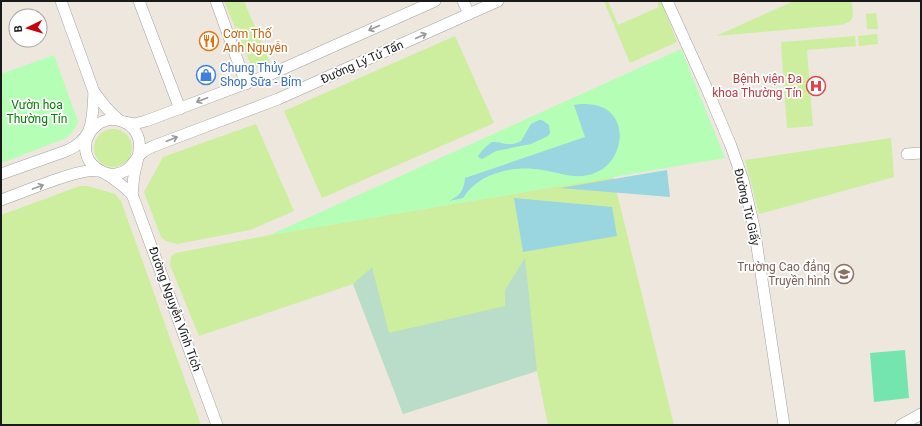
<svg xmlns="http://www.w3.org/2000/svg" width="922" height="426" font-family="Roboto,sans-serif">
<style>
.grass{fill:#ccee9e}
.wetland{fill:#baddca}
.park{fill:#b5feb5}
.pitch{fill:#74e5af}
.water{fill:#9ad6e0}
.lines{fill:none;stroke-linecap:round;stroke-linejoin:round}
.minor-casing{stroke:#a1a1a1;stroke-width:12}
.minor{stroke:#fff;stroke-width:11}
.oneway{stroke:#989898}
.labels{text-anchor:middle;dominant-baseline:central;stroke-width:3.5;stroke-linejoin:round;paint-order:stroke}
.food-label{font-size:12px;fill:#c56008;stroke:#fff;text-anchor:start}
.street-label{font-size:12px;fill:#1a1a1a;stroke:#fff}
.shop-label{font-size:12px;fill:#366cbe;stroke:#fff;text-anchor:start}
.health-label{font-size:12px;fill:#be3a42;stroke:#fff;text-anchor:end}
.park-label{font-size:12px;fill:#027f01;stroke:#fff}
.education-label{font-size:12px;fill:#785e54;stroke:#fff;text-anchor:end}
</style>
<rect width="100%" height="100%" fill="#ede7de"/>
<g class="grass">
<path d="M224,1H244L270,63C263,66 258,69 251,65Z"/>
<path d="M604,1H608L618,25L659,7L657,1H661L677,42L630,63Z"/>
<path d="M794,1H852C853,15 856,22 840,25L716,36Z"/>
<path d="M876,13L878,29H867L866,14Z"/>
<path d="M877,34L878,44L859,46L858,36Z"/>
<path d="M455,36L494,123L322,198L284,111Z"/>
<path d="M855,36L856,46L807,50L813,126L787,128L781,43L783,42Z"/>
<path d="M256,124L294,211L250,230L177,244L166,241L161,237L144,192L163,157Z"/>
<circle cx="113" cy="148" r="19"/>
<path d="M891,138L894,177L759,214L745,160Z"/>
<path d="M613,177L674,425H548L537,371L403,414L353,284L199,336L170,265L171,256L176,253L270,235Z"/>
<path d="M80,186H88L115,194L121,201L201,425H1V215Z"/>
</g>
<path class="wetland" d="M525,258L537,371L403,414L353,284L372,267L389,333L505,306V290Z"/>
<g class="park">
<path d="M681,49L725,158L270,235Z"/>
<path d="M54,55L78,122L71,134L64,139L1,163V74Z"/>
</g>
<path class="pitch" d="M905,350L909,398L874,402L870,353Z"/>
<g class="water">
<path d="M580,104C588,104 596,104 604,108C630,122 621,162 597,172C578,181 561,173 542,170C515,165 479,172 463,198L449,201C460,196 464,190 465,178L585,137L574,105Z"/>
<path d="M539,120H542L549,125L550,133L548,136L531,144L496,151L482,159L478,157C479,153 488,144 492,142C503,141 508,148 521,141L531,124Z"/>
<path d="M667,170L670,197L560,188Z"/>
<path d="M514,198L612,207L617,236L523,252Z"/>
</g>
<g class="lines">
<defs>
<g id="minor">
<path d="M61,1L94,92C102,103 109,112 119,120"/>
<path d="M139,1L180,109"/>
<path d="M216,1L246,84"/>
<path d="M463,1L469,14"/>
<path d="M667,1L707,89L731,146L743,180L754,227L784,425"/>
<path d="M124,122L134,124L146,121L271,74L435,1"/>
<path d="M907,154L921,153"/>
<path d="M1,174L66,151C95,139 92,119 94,92"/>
<path d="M1,200C22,193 80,167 99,171C110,174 124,187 132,194"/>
<path d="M217,425L132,194C133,188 133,182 134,176C136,164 141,152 139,140C137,132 131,125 124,122C95,109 71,149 96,168C102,172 109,175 116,174C131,172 133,160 143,152C146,149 150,148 154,146L278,99L498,1"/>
<path d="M901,425L921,414"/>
</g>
</defs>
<use href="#minor" class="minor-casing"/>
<use href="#minor" class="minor"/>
</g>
<defs><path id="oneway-shaft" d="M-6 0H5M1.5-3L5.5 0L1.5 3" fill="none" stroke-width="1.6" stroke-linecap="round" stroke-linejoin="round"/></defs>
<g class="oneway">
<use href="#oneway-shaft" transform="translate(374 28) rotate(156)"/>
<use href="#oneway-shaft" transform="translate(421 36) rotate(-24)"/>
<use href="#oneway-shaft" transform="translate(202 100) rotate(159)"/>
<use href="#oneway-shaft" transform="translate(172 139) rotate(-21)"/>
<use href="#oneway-shaft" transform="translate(38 187) rotate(-20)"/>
</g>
<defs>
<symbol id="restaurant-ring" viewBox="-11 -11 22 22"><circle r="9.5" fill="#fff" stroke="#e8710a" stroke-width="1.5"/><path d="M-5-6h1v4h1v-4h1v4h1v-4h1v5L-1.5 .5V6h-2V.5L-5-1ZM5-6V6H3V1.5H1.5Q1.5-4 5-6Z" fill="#e8710a"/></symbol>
<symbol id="shop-ring" viewBox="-11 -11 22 22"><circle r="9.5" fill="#fff" stroke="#3f7fe0" stroke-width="1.5"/><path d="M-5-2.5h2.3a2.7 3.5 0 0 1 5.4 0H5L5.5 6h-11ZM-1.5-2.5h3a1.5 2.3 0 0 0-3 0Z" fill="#3f7fe0"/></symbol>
<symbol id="hospital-ring" viewBox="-11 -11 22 22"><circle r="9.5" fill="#fff" stroke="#e0444e" stroke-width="1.5"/><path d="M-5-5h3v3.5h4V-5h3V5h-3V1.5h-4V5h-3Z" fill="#e0444e"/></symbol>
<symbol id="university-ring" viewBox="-11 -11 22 22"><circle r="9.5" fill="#fff" stroke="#8d6e63" stroke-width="1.5"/><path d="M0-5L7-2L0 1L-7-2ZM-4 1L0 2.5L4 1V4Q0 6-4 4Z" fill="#8d6e63"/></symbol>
</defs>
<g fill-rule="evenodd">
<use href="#restaurant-ring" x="198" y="30" width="22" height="22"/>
<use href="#shop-ring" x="195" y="64" width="22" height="22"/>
<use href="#hospital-ring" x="805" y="75" width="22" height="22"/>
<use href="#university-ring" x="833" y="263" width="22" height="22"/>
</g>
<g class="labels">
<g class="food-label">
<text x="223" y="34">Cơm Thố<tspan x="223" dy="14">Anh Nguyễn</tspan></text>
</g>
<g class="street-label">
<text transform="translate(362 62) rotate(-24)">Đường Lý Tử Tấn</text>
<text transform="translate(747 207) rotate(77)">Đường Từ Giấy</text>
<text transform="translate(175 309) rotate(70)">Đường Nguyễn Vĩnh Tích</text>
</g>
<g class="shop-label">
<text x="220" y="68">Chung Thủy<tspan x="220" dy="14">Shop Sữa - Bỉm</tspan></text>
</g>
<g class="health-label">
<text x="802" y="79">Bệnh viện Đa<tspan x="802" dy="14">khoa Thường Tín</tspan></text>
</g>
<g class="park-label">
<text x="37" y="105">Vườn hoa<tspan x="37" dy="14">Thường Tín</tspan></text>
</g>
<g class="education-label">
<text x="830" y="267">Trường Cao đẳng<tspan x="830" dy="14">Truyền hình</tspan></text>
</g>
</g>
<rect width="922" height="426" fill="none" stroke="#1a1a1a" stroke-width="4"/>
<g transform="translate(28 28) rotate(265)"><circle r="19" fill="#ffffff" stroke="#a3a3a3"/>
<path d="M0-3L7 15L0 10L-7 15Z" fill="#c50011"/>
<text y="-6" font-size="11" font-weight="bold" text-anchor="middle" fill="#1a1a1a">B</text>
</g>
</svg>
